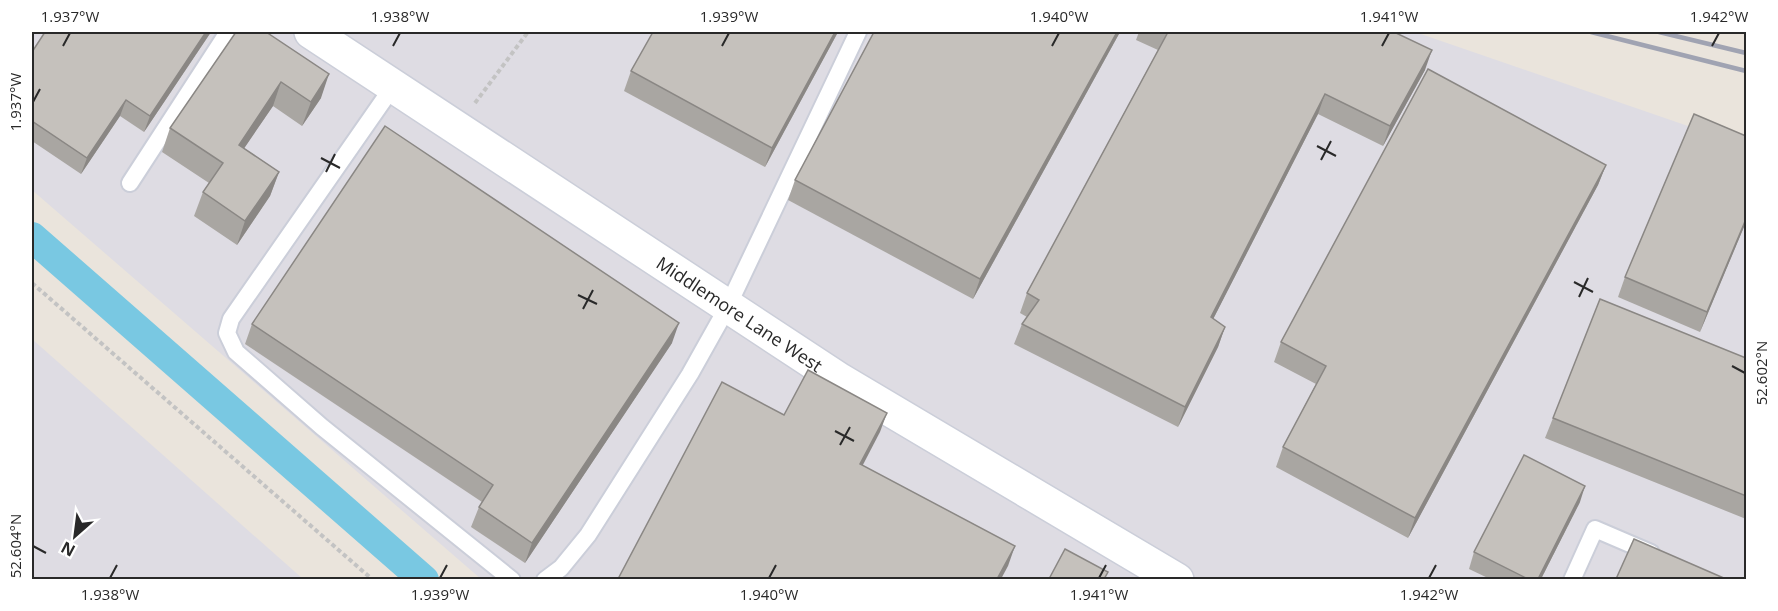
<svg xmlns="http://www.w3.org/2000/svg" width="1778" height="611" font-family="'Open Sans',sans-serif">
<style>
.industrial{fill:#dedce3}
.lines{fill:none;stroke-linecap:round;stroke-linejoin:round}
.canal{stroke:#79c8e2;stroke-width:30}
.lane-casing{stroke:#cbced9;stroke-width:20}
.street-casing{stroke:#cbced9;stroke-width:36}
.path{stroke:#c3c3c3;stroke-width:4;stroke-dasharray:4.5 3;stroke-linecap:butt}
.lane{stroke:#fff;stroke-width:16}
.street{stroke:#fff;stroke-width:33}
.rail{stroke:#a0a3b2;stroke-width:4.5}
.wall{fill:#a9a6a2}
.shaded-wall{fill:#8a8784}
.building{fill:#c5c1bc;stroke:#8a8784;stroke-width:1.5}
.ticks{fill:none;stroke:#292929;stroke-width:2}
.labels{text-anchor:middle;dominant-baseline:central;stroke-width:4.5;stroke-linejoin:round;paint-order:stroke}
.street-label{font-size:18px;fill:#292929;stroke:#fff}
.neatline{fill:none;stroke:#292929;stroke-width:2}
.ticks-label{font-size:15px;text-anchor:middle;fill:#292929}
</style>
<rect width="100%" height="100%" fill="#eae4dc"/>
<g class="industrial">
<path d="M32,32H1415L1746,146V579H481L32,190Z"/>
<path d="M32,339L303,579H32Z"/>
</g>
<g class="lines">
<path class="canal" d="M32,237L424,580"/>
<defs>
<g id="lane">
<path d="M394,85L231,319L227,333L236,352L322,427L512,580"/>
<path d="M130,183L228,32"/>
<path d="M545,580L561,568L588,535L690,374L727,308L858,32"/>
<path d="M1572,580L1595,529L1651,553"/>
</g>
<g id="street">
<path id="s1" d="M311,32L840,380L1177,580"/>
</g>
</defs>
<use href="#lane" class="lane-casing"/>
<use href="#street" class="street-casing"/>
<g class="path">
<path d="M475,103L528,32"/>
<path d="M32,283L373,580"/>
</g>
<use href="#lane" class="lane"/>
<use href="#street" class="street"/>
<g class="rail">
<path d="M1591,32L1746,71"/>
<path d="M1659,32L1746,53"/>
</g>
</g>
<g class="wall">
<path d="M211,32L144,132L120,116L81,174L32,141V52Z"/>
<path d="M236,32L321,98L302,126L273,106L244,148L279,172L270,196L237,245L194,216L203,192L209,183L162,152L170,128Z"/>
<path d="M838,32L765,167L624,91L631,71Z"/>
<path d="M874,32H1120L973,299L788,200L795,180Z"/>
<path d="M1139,32H1394L1425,70L1383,146L1318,114L1213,319L1225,327L1218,347L1178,427L1014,344L1022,324L1027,317L1020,313L1027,293L1158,50L1136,40Z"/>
<path d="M1606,165L1598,185L1408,538L1276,467L1283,447L1316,384L1274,362L1281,342Z"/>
<path d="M1746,222L1700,332L1618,297L1625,277Z"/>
<path d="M252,324L672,343L525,563L471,527L479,507L482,502L245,344Z"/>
<path d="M1746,358V519L1545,438L1553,418Z"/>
<path d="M1580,502L1541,579H1490L1469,569L1474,552Z"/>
</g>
<g class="shaded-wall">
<path d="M206,32H211L144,132L150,116Z"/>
<path d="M835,32H838L765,167L772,148Z"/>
<path d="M1117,32H1120L973,299L980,279Z"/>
<path d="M1432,50L1425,70L1383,146L1390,126Z"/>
<path d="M329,74L321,98L302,126L311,102Z"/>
<path d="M281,82L273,106L230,169L239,145Z"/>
<path d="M1325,94L1318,114L1204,337L1211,317Z"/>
<path d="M126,100L120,116L81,174L87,158Z"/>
<path d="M1606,165L1598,185L1408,538L1415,518Z"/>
<path d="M279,172L270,196L237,245L245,221Z"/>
<path d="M1746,219V222L1700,332L1707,312Z"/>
<path d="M679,323L672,343L525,563L532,543Z"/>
<path d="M1225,327L1218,347L1178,427L1185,407Z"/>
<path d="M887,413L880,432L853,484L860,464Z"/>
<path d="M1585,486L1580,502L1541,579H1538Z"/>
<path d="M1015,546L1008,566L1001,579H997Z"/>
</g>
<g class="building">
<path d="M45,32H206L150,116L126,100L87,158L32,121V52Z"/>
<path d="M236,32H266L329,74L311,102L281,82L239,145L279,172L245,221L203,192L223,163L170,128Z"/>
<path d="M653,32H835L772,148L631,71Z"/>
<path d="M874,32H1117L980,279L795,180Z"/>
<path d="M1167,32H1394L1432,50L1390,126L1325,94L1211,317L1225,327L1185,407L1022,324L1039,300L1027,293L1168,32Z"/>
<path d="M1428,69L1606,165L1415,518L1283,447L1326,366L1281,342Z"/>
<path d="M1694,114L1746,136V219L1707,312L1625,277Z"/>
<path d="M385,126L679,323L532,543L479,507L493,485L252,324Z"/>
<path d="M1600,299L1746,358V496L1553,418Z"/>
<path d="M808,370L887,413L860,464L1015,546L997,579H618L722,382L784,415Z"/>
<path d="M1524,455L1585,486L1538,579H1528L1474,552Z"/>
<path d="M1634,539L1726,579H1616Z"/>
<path d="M1065,549L1108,572L1104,579H1049Z"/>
</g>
<path class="ticks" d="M63,46L70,33M393,46L400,33M722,46L729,33M1052,46L1059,33M1382,46L1389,33M1712,46L1719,33M33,102L40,89M1317,146L1336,156M321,158L340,168M1321,160L1331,141M326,172L335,154M1574,282L1593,292M578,295L597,304M1579,297L1588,278M583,309L593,290M1732,366L1745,373M835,431L854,441M840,445L850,427M33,546L46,553M110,578L117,565M440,578L447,565M769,578L776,565M1099,578L1106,565M1429,578L1436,565"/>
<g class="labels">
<g class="street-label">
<text stroke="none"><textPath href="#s1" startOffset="513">Middlemore Lane West</textPath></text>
</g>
</g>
<rect width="1778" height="611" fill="none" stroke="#ffffff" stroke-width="66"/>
<g transform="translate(75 536) rotate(208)" stroke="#ffffff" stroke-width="4.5" paint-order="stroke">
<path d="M0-4.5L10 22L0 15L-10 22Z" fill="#292929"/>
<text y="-9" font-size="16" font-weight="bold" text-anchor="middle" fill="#292929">N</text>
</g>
<rect x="33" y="33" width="1712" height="545" class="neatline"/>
<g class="ticks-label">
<text x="70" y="22">1.937°W</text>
<text x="400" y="22">1.938°W</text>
<text x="729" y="22">1.939°W</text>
<text x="1059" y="22">1.940°W</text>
<text x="1389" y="22">1.941°W</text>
<text x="1719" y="22">1.942°W</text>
<text transform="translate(16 102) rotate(-90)" y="5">1.937°W</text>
<text transform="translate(1762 373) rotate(-90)" y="5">52.602°N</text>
<text transform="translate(16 546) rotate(-90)" y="5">52.604°N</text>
<text x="110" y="600">1.938°W</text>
<text x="440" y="600">1.939°W</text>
<text x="769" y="600">1.940°W</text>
<text x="1099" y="600">1.941°W</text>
<text x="1429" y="600">1.942°W</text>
</g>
</svg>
